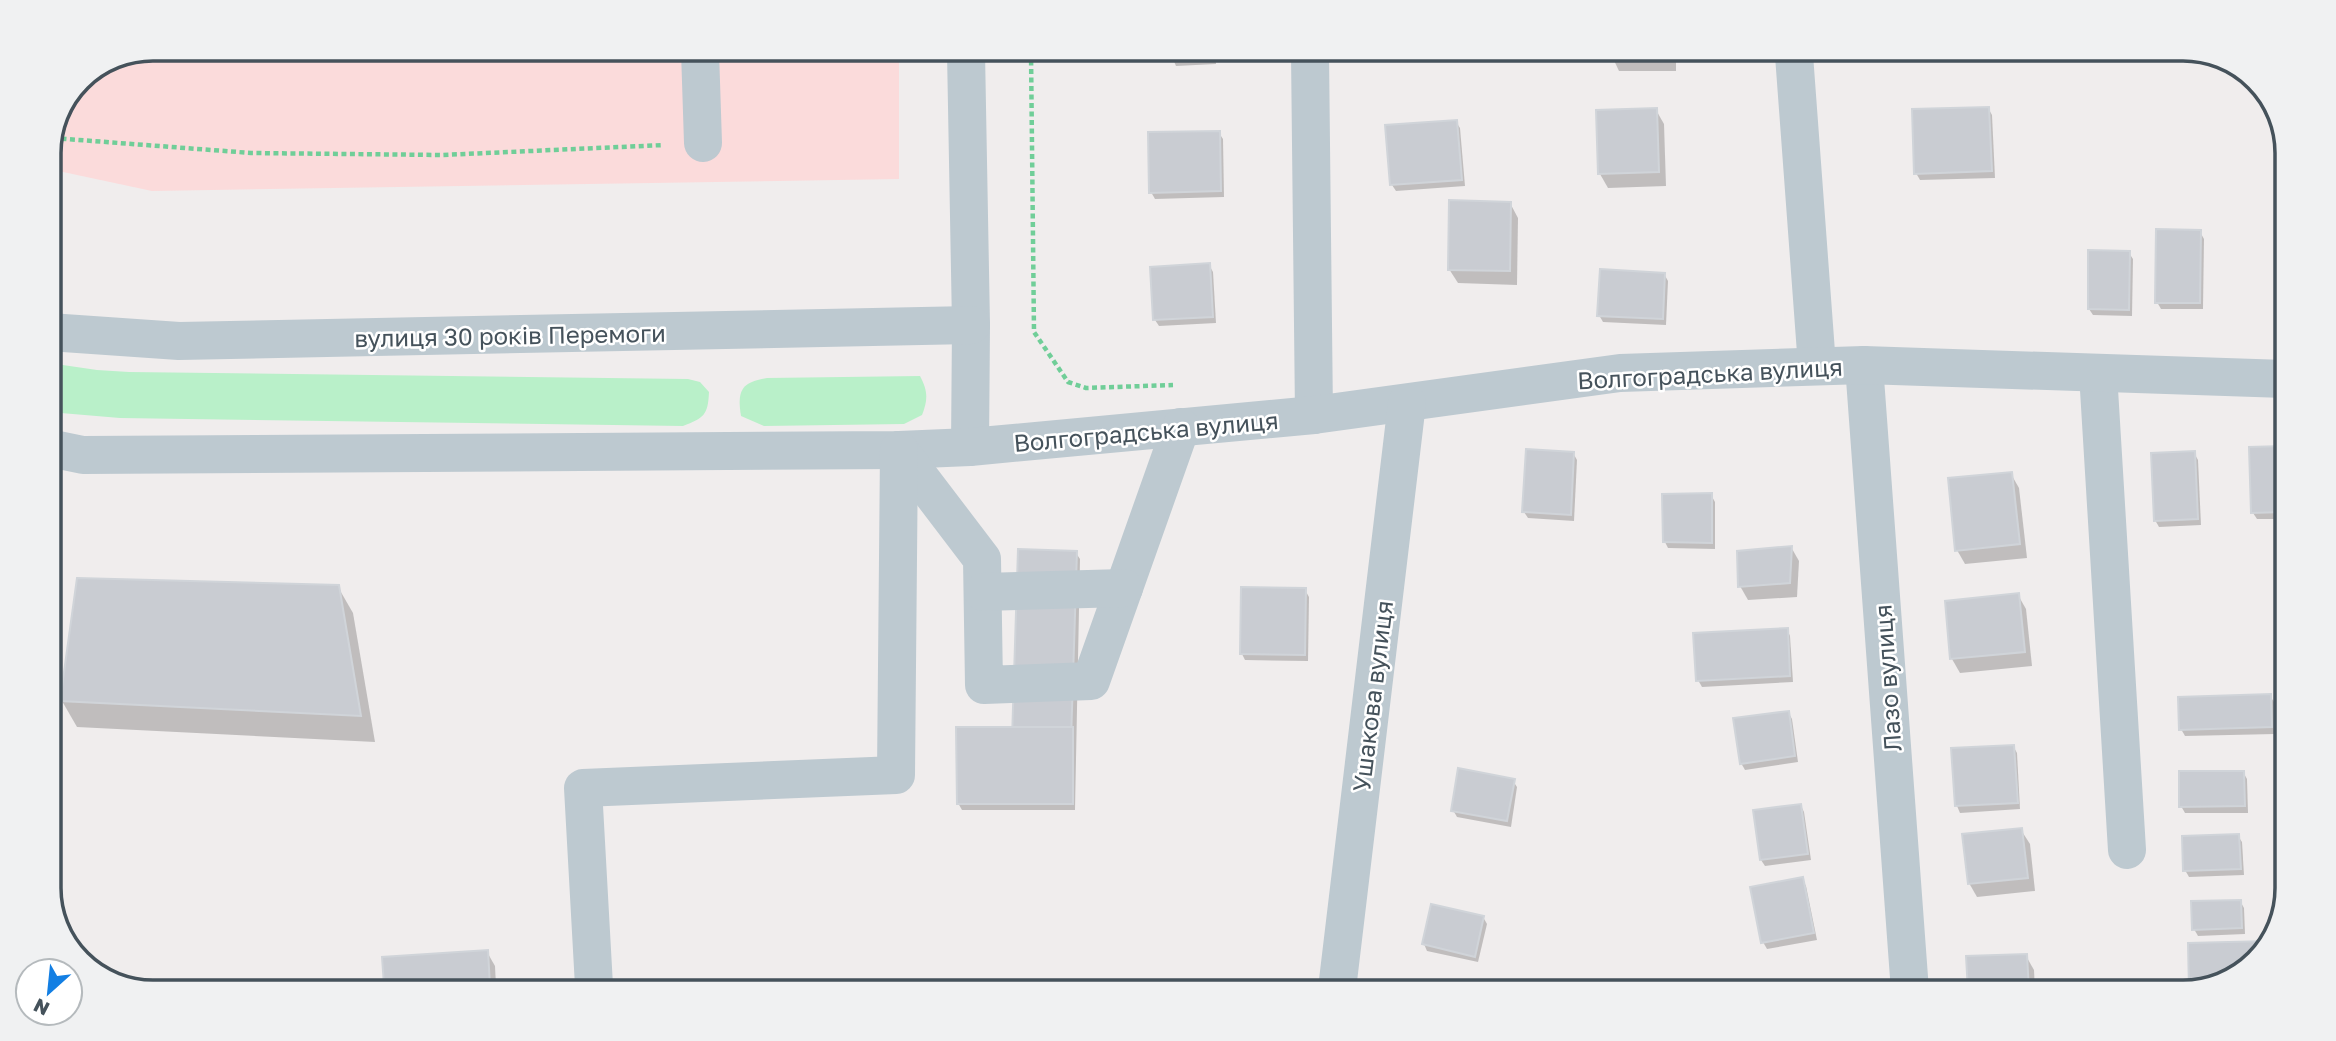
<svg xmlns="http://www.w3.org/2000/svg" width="2336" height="1041" font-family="'Golos Text',sans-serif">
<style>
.medical{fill:#fbdbdb}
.green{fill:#b9f0c9}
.shadow{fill:#0003}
.building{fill:#c9ccd2;stroke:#d0d4d9;stroke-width:2}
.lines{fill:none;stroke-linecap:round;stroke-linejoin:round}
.path{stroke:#70ce98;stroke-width:4.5;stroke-dasharray:5 3.5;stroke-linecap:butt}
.minor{stroke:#bdc9d0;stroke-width:38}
.labels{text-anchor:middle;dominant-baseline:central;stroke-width:5;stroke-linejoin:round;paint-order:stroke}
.street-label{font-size:24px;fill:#45525b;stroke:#fff}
.rim{fill:none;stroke:#45525b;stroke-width:3.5}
</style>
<rect width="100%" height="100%" fill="#f0eded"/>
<path class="medical" d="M153,49L899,52V179L152,191L49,169V147L80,79Z"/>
<g class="green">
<path d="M49,363L97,370L129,372L688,379L700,382L709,392C708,415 704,418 683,426L120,418L49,412Z"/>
<path d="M920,376C928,391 928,400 922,415L904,424L764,426L741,416C737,391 741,382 767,378Z"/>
</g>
<g class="shadow">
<path d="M1172,53H1215L1216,64L1176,66L1173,59Z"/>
<path d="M1362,54H1436V57L1366,61Z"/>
<path d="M1611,54L1676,55V71H1619Z"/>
<path d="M1988,108L1992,115L1995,178L1920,180L1916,173Z"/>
<path d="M1656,110L1664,124L1666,186L1608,188L1600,174L1598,112Z"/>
<path d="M1456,122L1460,128L1465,186L1396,191L1392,185Z"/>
<path d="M1219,133L1223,139L1224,197L1155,199L1151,192Z"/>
<path d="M1510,203L1518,218L1517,285L1458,283L1449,269Z"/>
<path d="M2200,232L2204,239L2203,309H2161L2157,302Z"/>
<path d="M2129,253L2133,259L2132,316L2093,315L2089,309Z"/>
<path d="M1209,265L1213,272L1216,323L1159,326L1155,320Z"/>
<path d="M1664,274L1668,281L1666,325L1603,322L1599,315Z"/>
<path d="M2284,448L2283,519H2257L2253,513Z"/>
<path d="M1573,453L1577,460L1574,521L1528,518L1524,512Z"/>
<path d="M2194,453L2198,460L2201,525L2159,527L2155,520Z"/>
<path d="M2011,474L2019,488L2027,558L1965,564L1957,550Z"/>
<path d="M1711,495L1715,502V549L1668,548L1665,542Z"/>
<path d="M1791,547L1799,561L1797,597L1748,600L1740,586Z"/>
<path d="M1076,553L1080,559L1075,810H962L958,803L1014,728Z"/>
<path d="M338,587L353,613L375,742L77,727L62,701Z"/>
<path d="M1305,590L1309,597L1308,661L1245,660L1242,654Z"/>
<path d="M2018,595L2026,609L2032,666L1960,673L1952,659Z"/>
<path d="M1787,629L1790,636L1793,682L1702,687L1698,680Z"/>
<path d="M2270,696L2274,702L2275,734L2185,736L2181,729Z"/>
<path d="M1788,712L1792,719L1798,762L1745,770L1741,763Z"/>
<path d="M2013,746L2017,753L2020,809L1960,813L1957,806L1953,750Z"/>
<path d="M2243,772L2247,779L2248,813H2185L2181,806Z"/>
<path d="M1513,781L1517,787L1511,827L1457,817L1453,810Z"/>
<path d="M1801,806L1804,812L1811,860L1765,866L1761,860Z"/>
<path d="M2021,830L2030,844L2035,891L1977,897L1969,883Z"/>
<path d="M2238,836L2242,842L2244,875L2189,877L2185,870Z"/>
<path d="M1802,879L1806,886L1817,940L1767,949L1763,942Z"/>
<path d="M2240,901L2244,908L2245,934L2198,936L2194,929Z"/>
<path d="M1483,917L1487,924L1478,962L1427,951L1424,944Z"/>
<path d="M487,952L495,966L496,986L386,985L384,958Z"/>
<path d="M2026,956L2034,970L2035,991H1969L1968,958Z"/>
</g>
<g class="building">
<path d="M1170,53H1213V58L1171,60Z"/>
<path d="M1610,54L1669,55V57H1609Z"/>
<path d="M1989,107L1992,171L1914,174L1912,109Z"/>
<path d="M1657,108L1659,172L1598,174L1596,110Z"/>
<path d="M1457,120L1462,180L1390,185L1385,125Z"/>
<path d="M1220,131L1221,191L1149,193L1148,132Z"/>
<path d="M1449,200L1511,202L1510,271L1448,270Z"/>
<path d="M2156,229L2201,230L2200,303H2155Z"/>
<path d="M2088,250L2130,251L2129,310L2088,309Z"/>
<path d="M1210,263L1213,317L1153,320L1150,267Z"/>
<path d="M1600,269L1665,273L1663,319L1597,316Z"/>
<path d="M2284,446L2283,512L2251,513L2249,447Z"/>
<path d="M1526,449L1574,452L1571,515L1522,512Z"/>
<path d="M2195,451L2198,519L2154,521L2151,453Z"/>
<path d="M2012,472L2020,544L1955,551L1948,478Z"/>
<path d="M1712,493V543L1663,542L1662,494Z"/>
<path d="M1792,546L1790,583L1738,587L1737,551Z"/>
<path d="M1018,549L1077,551L1071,741L1012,739Z"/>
<path d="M77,578L339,585L361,716L60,701Z"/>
<path d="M1241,587L1306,588L1305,655L1240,654Z"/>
<path d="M2019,593L2025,652L1950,659L1945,601Z"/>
<path d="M1788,628L1790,676L1696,681L1693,633Z"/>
<path d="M2271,694L2272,727L2179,730L2178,697Z"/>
<path d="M1789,711L1795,756L1740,764L1733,718Z"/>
<path d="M956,727H1073V804H957Z"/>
<path d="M2014,745L2018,803L1955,806L1951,748Z"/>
<path d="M1458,768L1515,779L1507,821L1451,811Z"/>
<path d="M2179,771H2244L2245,806L2179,807Z"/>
<path d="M1801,804L1808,854L1760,860L1753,810Z"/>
<path d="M2022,828L2028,878L1968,884L1962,834Z"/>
<path d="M2239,834L2241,869L2183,871L2182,836Z"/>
<path d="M1803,877L1814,933L1761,943L1750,887Z"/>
<path d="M2241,900L2242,928L2192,930L2191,901Z"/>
<path d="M1431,904L1484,916L1475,957L1422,944Z"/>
<path d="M2268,941L2241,974L2189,990L2188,943Z"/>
<path d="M488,950L490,986L384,985L382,957Z"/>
<path d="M2027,954L2029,991H1968L1966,956Z"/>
</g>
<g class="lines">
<g class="path">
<path d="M1031,52L1034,332L1068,382L1086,388L1173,385"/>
<path d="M53,138L251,153L442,155L664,145"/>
</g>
<g class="minor">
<path d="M700,51L703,143"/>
<path d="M966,52L971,325L970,447"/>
<path d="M1310,53L1314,415"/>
<path d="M1794,55L1817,366"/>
<path d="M49,332L179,341L971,325"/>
<path d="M1864,365L1910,991"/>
<path d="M2098,373L2127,850"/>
<path d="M49,448L83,455L899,450L970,447L1314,415L1620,373L1864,365L2285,379"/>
<path d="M899,450L982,559L984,685L1091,681L1181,427"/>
<path d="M983,592L1124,588"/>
<path d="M594,986L583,788L896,775L899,450"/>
<path d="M1337,989L1407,403"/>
</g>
</g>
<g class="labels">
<g class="street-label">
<text transform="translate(510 335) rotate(-1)">вулиця 30 років Перемоги</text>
<text transform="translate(1710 373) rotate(-3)">Волгоградська вулиця</text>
<text transform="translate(1146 431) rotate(-5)">Волгоградська вулиця</text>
<text transform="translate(1887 678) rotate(-94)">Лазо вулиця</text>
<text transform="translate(1372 696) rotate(-83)">Ушакова вулиця</text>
</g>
</g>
<path d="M0 0H2336V1041H0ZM153 61H2183A92 92 0 0 1 2275 153V888A92 92 0 0 1 2183 980H153A92 92 0 0 1 61 888V153A92 92 0 0 1 153 61Z" fill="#f0f1f2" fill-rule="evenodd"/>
<path class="rim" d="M153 61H2183A92 92 0 0 1 2275 153V888A92 92 0 0 1 2183 980H153A92 92 0 0 1 61 888V153A92 92 0 0 1 153 61Z"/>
<g transform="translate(49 992) rotate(207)"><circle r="33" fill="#ffffff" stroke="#b5babd" stroke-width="2"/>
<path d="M0-5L12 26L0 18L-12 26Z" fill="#137fe3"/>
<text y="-10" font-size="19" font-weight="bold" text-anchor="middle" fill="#45525b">N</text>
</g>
</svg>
